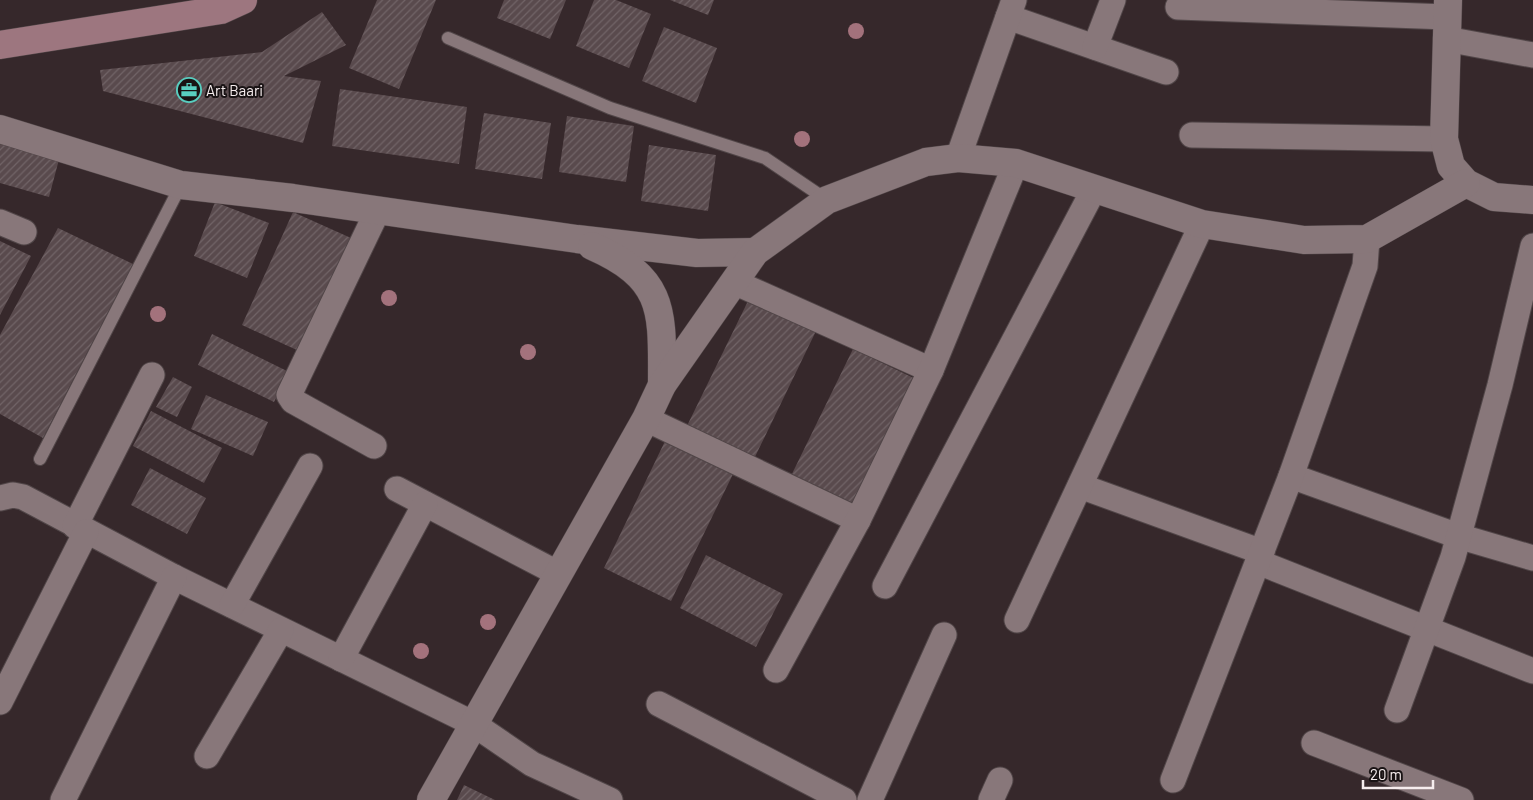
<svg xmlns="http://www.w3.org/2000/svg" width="1533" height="800" font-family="Barlow,sans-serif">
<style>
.building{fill:url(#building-hatch)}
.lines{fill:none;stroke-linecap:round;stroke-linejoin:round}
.service-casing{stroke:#514648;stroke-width:14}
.minor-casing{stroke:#514648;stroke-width:27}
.tertiary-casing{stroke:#514648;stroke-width:29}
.secondary-casing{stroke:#514648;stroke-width:29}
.service{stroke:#88777a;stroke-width:12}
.minor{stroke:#88777a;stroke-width:25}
.tertiary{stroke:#88777a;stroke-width:28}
.secondary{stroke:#9d767f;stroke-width:28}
.tree{fill:#a3727c}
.labels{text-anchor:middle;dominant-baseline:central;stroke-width:4;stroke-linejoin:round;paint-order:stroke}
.poi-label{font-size:15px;fill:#f6edee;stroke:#191314;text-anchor:start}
</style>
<defs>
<pattern id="building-hatch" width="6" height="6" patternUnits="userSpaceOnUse" patternTransform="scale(1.25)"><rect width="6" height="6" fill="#594a4d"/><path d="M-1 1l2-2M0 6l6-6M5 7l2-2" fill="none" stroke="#716467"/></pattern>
</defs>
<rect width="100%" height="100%" fill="#36282b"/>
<g class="building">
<path d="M377,0H436L399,89L349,68Z"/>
<path d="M504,0H566L550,39L497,18Z"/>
<path d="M594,0H616L651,14L629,68L576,46Z"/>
<path d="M670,0H714L708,15Z"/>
<path d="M322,12L346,45L284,76L321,81L303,143L103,91L100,70L262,52Z"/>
<path d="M664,27L717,48L696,103L642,81Z"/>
<path d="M340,89L467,107L459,164L332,146Z"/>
<path d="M484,113L551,123L542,179L475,169Z"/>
<path d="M567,116L634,126L626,182L559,172Z"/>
<path d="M0,134L61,152L49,197L0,183Z"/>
<path d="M649,145L716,155L708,211L641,201Z"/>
<path d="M215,202L269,223L247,278L194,256Z"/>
<path d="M293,212L351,238L299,351L242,325Z"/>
<path d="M58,228L133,264L43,438L0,414V335Z"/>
<path d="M0,241L31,256L0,315Z"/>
<path d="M749,299L816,331L752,463L685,430Z"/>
<path d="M212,334L289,372L274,402L198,365Z"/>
<path d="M853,349L920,381L857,513L789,480Z"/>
<path d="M173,377L192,387L177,417L156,407Z"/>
<path d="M206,395L268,422L253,456L191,429Z"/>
<path d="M151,411L222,448L204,483L133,446Z"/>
<path d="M667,437L735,470L671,601L604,568Z"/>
<path d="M150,468L206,498L187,534L131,505Z"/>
<path d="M706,555L783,594L756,647L680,608Z"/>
<path d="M464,785L495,800H457Z"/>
</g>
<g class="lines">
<defs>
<g id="service">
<path d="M448,38L610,108L765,158L827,200"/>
<path d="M40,459L181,185"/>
</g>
<g id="minor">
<path d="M1178,7L1447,17"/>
<path d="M1008,17L1166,72"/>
<path d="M1446,39L1533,55"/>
<path d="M1095,47L1113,0"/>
<path d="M1192,135L1444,139"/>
<path d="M958,158L1014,0"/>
<path d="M0,222L24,232"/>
<path d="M734,282L931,370"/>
<path d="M646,419L858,520"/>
<path d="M374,446L293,401L289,395L378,210"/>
<path d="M1291,476L1458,536L1533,558"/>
<path d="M1080,486L1262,552"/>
<path d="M397,489L557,573"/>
<path d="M0,498L13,495L23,497L174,577L472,723L532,764L610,800"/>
<path d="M75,526L152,375"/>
<path d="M1258,562L1533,671"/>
<path d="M885,586L1094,189"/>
<path d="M232,605L310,466"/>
<path d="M1017,620L1202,224"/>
<path d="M341,659L425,504"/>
<path d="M776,670L858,520L931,370L1016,163"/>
<path d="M0,702L86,532"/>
<path d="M659,704L844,800"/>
<path d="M1397,710L1453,557L1500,385L1533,246"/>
<path d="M1314,743L1461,800"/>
<path d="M207,756L281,630"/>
<path d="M1173,780L1291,476L1365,266L1367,239"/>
<path d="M63,800L174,577"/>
<path d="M870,800L944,635"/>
<path d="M991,800L1000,780"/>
</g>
<g id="tertiary">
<path d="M1448,0L1444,139L1451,166L1466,183L1494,197L1533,200"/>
<path d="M0,129L181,185L293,198L577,239L697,253L755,252"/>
<path d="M592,246C667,279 662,312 662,385"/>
<path d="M431,800L646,419L662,385L755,252L827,200L926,162L958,158L1016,163L1202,224L1304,240L1367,239L1466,183"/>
</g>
<path id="secondary" d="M0,45L221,10L243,0"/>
</defs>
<use href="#service" class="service-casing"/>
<use href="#minor" class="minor-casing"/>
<use href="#tertiary" class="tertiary-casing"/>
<use href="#secondary" class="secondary-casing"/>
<use href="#service" class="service"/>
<use href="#minor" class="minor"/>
<use href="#tertiary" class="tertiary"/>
<use href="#secondary" class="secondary"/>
</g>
<g class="tree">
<circle cx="856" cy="31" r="8"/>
<circle cx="802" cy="139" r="8"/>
<circle cx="389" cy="298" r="8"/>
<circle cx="158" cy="314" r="8"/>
<circle cx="528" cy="352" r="8"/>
<circle cx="488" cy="622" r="8"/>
<circle cx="421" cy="651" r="8"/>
</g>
<defs>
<symbol id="office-ring" viewBox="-11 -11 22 22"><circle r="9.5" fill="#191314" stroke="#58cec0" stroke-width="1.5"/><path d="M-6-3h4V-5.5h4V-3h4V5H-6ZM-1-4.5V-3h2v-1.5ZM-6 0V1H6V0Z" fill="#58cec0"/></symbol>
</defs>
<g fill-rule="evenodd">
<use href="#office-ring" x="175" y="76" width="28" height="28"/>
</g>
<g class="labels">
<g class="poi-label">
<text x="206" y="90">Art Baari</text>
</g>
</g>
<path d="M1363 780v8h70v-8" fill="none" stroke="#f6edee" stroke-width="2.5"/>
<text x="1370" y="780" font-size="15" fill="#f6edee" stroke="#191314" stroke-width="4" paint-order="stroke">20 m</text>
</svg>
